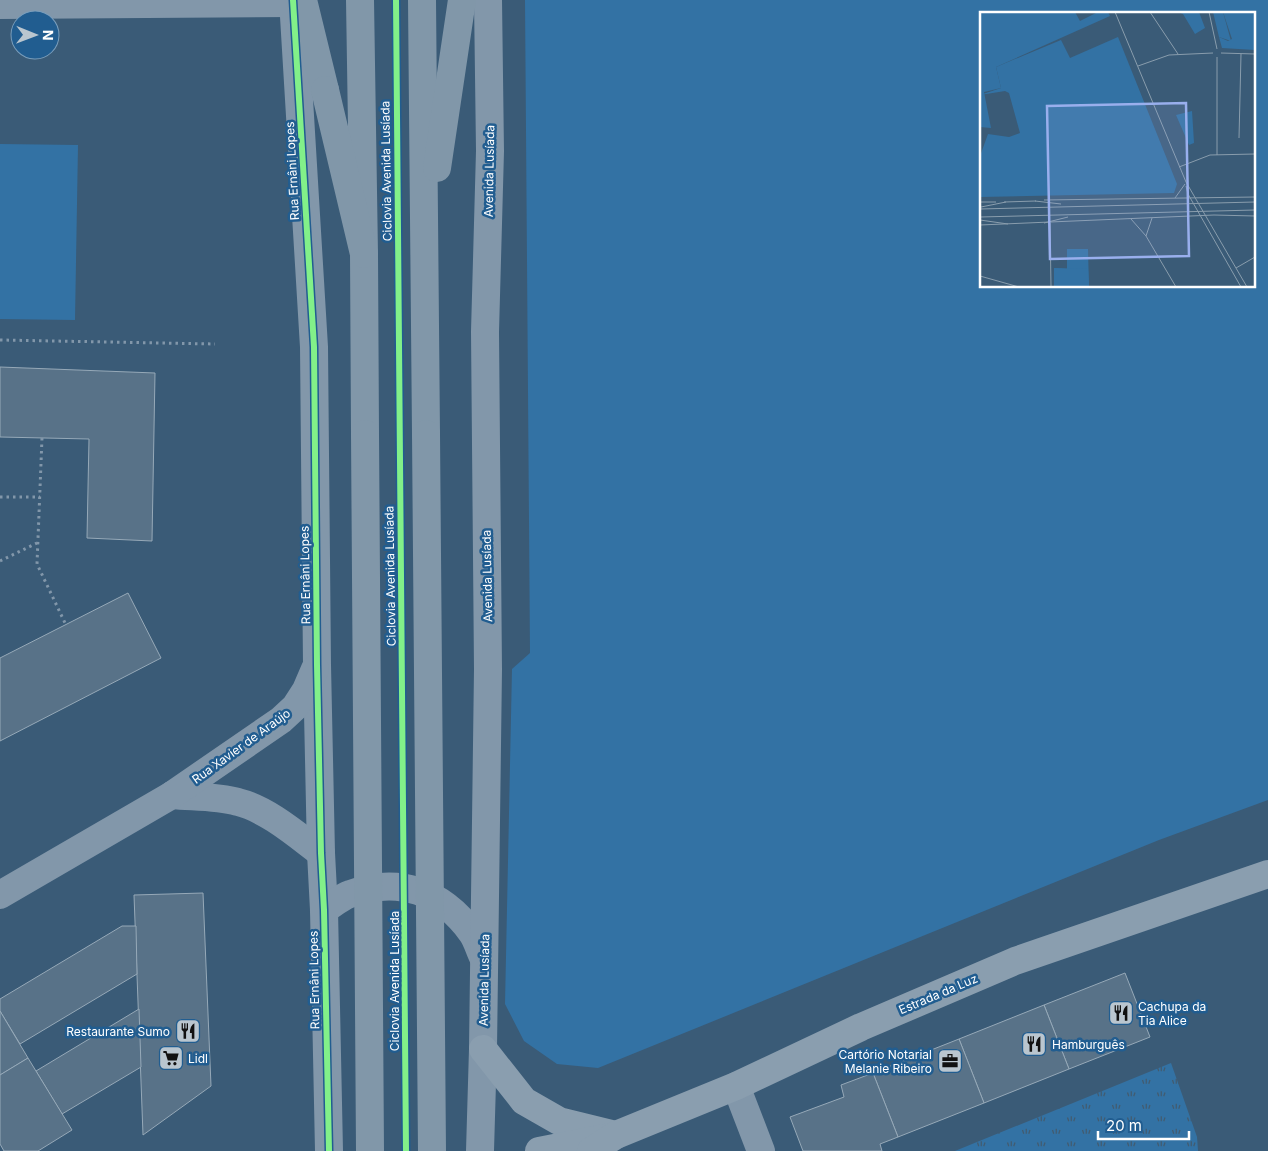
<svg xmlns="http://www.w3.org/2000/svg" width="1268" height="1151" font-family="Inter,sans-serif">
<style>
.green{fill:#3372a4;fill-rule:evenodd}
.park{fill:url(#park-tufts)}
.building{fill:#587288;stroke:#96a9b8}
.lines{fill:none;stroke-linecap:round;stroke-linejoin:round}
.path{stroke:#8297aa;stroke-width:3;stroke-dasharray:2.5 4;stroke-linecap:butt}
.street{stroke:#8297aa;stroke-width:28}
.secondary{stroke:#8a9eaf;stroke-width:28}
.primary{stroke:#8197a9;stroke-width:28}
.primary-bridge{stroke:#8197a9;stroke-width:28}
.cycleway-casing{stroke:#215d90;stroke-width:9}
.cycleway{stroke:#82f089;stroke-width:6}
.labels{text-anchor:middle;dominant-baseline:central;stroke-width:5;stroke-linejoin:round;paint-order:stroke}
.street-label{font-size:12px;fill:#fff;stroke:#215d90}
.poi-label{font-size:12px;fill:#fff;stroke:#215d90;text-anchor:start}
.inset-road{fill:none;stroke:#899dad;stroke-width:1}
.view{fill:#99afed;fill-opacity:0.15;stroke:#99afed;stroke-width:2.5}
.inset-edge{fill:none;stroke:#fff;stroke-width:2.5}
</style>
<defs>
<pattern id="park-tufts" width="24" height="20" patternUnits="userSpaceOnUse" patternTransform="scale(1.25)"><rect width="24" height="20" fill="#3372a4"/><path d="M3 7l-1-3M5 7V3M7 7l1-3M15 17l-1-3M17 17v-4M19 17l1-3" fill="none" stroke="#425b6f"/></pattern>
</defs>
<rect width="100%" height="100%" fill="#3a5b77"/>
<g class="green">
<path d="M525,0H1268V800L1159,840L598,1068L557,1064L524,1041L505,1004L512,669L530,653ZM982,14H1254V286H982Z"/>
<path d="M0,144L78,145L75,320L0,319Z"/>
</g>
<path class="park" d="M1171,1063L1197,1137L1198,1151H955Z"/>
<g class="building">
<path d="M0,367L155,373L152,541L87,538L89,439L0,437Z"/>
<path d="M128,593L161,658L0,741V658Z"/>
<path d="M203,893L211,1086L143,1135L134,895Z"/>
<path d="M122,926H136L137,974L20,1044L0,1011V999Z"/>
<path d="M1125,973L1150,1037L1069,1069L1044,1005Z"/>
<path d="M1044,1005L1069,1069L984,1103L959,1039Z"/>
<path d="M139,1009L141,1067L62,1114L36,1071Z"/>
<path d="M0,1011L28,1058L0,1075Z"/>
<path d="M959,1039L984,1103L898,1137L873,1073Z"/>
<path d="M28,1058L72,1130L38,1151H4L0,1144V1075Z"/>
<path d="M873,1073L898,1137L880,1144L882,1151H803L790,1117L844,1097L841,1085Z"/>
</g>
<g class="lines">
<g class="path">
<path d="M0,340L215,344"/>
<path d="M42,438L37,564L66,625"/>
<path d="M0,497H40"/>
<path d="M0,561L37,543"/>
</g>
<g class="street">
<path d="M293,0L314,347L317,665L321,853L324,910L329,1151"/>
<path d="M0,5L293,3"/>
<path d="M172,795C194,797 217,796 238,802C267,809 297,835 321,853"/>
<path d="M0,895L172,795L281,720L295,707L306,690L315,669"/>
<path d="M324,910C332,905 341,897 350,894C398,876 442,891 472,933C477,940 479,949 483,957"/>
<path d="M736,1086L761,1151"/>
<path d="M480,1151L483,1049L488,669L485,332L490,151L488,0"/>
</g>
<g class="secondary">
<path d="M483,1049L524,1101L559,1121L616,1135"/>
<path d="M539,1151L610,1137"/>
<path d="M591,1151L616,1135L736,1086L861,1027L1015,961L1268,874"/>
</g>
<g class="primary">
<path d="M303,0L325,90"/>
<path d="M360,0L364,254L365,434"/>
<path d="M422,0L426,434"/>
<path d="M437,168L462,0"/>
</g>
<g class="primary-bridge">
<path d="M325,90L364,254"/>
<path d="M365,434L370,1151"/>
<path d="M426,434L432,1151"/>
</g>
<defs>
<g id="cycleway">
<path d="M293,0L314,347L317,665L321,853L324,910L329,1151"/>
<path d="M396,0L406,1151"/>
</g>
</defs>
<use href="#cycleway" class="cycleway-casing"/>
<use href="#cycleway" class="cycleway"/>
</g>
<defs>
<symbol id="restaurant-square" viewBox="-11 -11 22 22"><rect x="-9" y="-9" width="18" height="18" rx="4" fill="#bac6cf" stroke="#215d90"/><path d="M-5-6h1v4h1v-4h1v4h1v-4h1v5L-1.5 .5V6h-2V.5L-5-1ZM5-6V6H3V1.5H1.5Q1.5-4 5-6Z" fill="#111"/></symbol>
<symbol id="supermarket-square" viewBox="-11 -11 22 22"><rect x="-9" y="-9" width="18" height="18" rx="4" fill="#bac6cf" stroke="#215d90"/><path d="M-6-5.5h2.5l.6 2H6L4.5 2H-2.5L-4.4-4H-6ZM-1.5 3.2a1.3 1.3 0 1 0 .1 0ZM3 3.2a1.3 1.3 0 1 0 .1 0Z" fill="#111"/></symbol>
<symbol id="office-square" viewBox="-11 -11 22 22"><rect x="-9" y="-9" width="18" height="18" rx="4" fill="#bac6cf" stroke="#215d90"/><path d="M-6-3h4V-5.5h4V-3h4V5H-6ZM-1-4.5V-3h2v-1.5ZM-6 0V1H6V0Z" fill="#111"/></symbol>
</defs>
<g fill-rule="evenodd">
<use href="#restaurant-square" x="1107" y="999" width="28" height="28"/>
<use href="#restaurant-square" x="174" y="1017" width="28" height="28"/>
<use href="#restaurant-square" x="1020" y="1030" width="28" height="28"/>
<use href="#supermarket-square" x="157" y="1044" width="28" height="28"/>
<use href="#office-square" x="936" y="1047" width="28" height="28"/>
</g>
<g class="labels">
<g class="street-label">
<text transform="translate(292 171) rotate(-93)">Rua Ernâni Lopes</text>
<text transform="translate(386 171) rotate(-91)">Ciclovia Avenida Lusíada</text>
<text transform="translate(489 171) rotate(-89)">Avenida Lusíada</text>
<text transform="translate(305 575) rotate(-91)">Rua Ernâni Lopes</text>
<text transform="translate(390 576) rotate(-91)">Ciclovia Avenida Lusíada</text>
<text transform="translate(487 576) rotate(-91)">Avenida Lusíada</text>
<text transform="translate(241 746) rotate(-36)">Rua Xavier de Araújo</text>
<text transform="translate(314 980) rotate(-91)">Rua Ernâni Lopes</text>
<text transform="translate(484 980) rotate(-89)">Avenida Lusíada</text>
<text transform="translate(394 981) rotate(-90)">Ciclovia Avenida Lusíada</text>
<text transform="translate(938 994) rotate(-23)">Estrada da Luz</text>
</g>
<g class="poi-label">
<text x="1138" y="1006">Cachupa da<tspan x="1138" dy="14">Tia Alice</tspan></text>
<text x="170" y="1031" text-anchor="end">Restaurante Sumo</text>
<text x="1052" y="1044">Hamburguês</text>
<text x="932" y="1054" text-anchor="end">Cartório Notarial<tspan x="932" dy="14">Melanie Ribeiro</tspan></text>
<text x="188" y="1058">Lidl</text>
</g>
</g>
<g transform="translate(980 12)">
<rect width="275" height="275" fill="#3a5b77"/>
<path d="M243,0H275V38L242,36L239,25L248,29L252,27ZM138,25L197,172L194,181L0,185V144L8,122L29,125L40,121L29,81L25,79L0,83L21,76L16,55L81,28L90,46ZM87,237H108L109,275H74V256L87,257Z" fill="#3372a4"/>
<path d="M0,0H95L100,9L118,0H128L130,4L16,55L21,76L4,80L11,116L0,115ZM198,0H219L225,16L215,22L203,2ZM233,0H243L251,29L239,25ZM212,99L214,131L209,133L196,103ZM74,256L108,257L109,275H74Z" fill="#3372a4"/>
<path class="inset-road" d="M135,0L206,170L267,275M170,0L198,42M229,0L237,37M241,41L275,42M158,54L189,43L233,41M259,126L261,42M237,143V45M199,155L230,143L275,142M206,174L208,182L261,275M195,186L205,172M64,188L275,185M55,189L81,192M0,190H16M24,190L56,189M1,195L26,190M0,197L275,190M0,205L275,198M151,207L166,224L196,275M0,208L28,212M64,211L88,205M70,211L71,275M0,213L234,203L275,204M166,224L172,206M256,256L275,245M0,264L39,275"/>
<path class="view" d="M206,91L209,244L70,247L67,94Z"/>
<rect width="275" height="275" class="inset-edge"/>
</g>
<g transform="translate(35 35) rotate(91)"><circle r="24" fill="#215d90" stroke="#7a9ebc"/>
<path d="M0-4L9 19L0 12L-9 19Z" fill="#bac6cf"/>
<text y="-8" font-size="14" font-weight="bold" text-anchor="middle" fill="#ffffff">N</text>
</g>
<path d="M1098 1131v8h91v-8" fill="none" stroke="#ffffff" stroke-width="2.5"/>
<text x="1106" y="1131" font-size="15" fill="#ffffff" stroke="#215d90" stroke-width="4" paint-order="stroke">20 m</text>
</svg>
